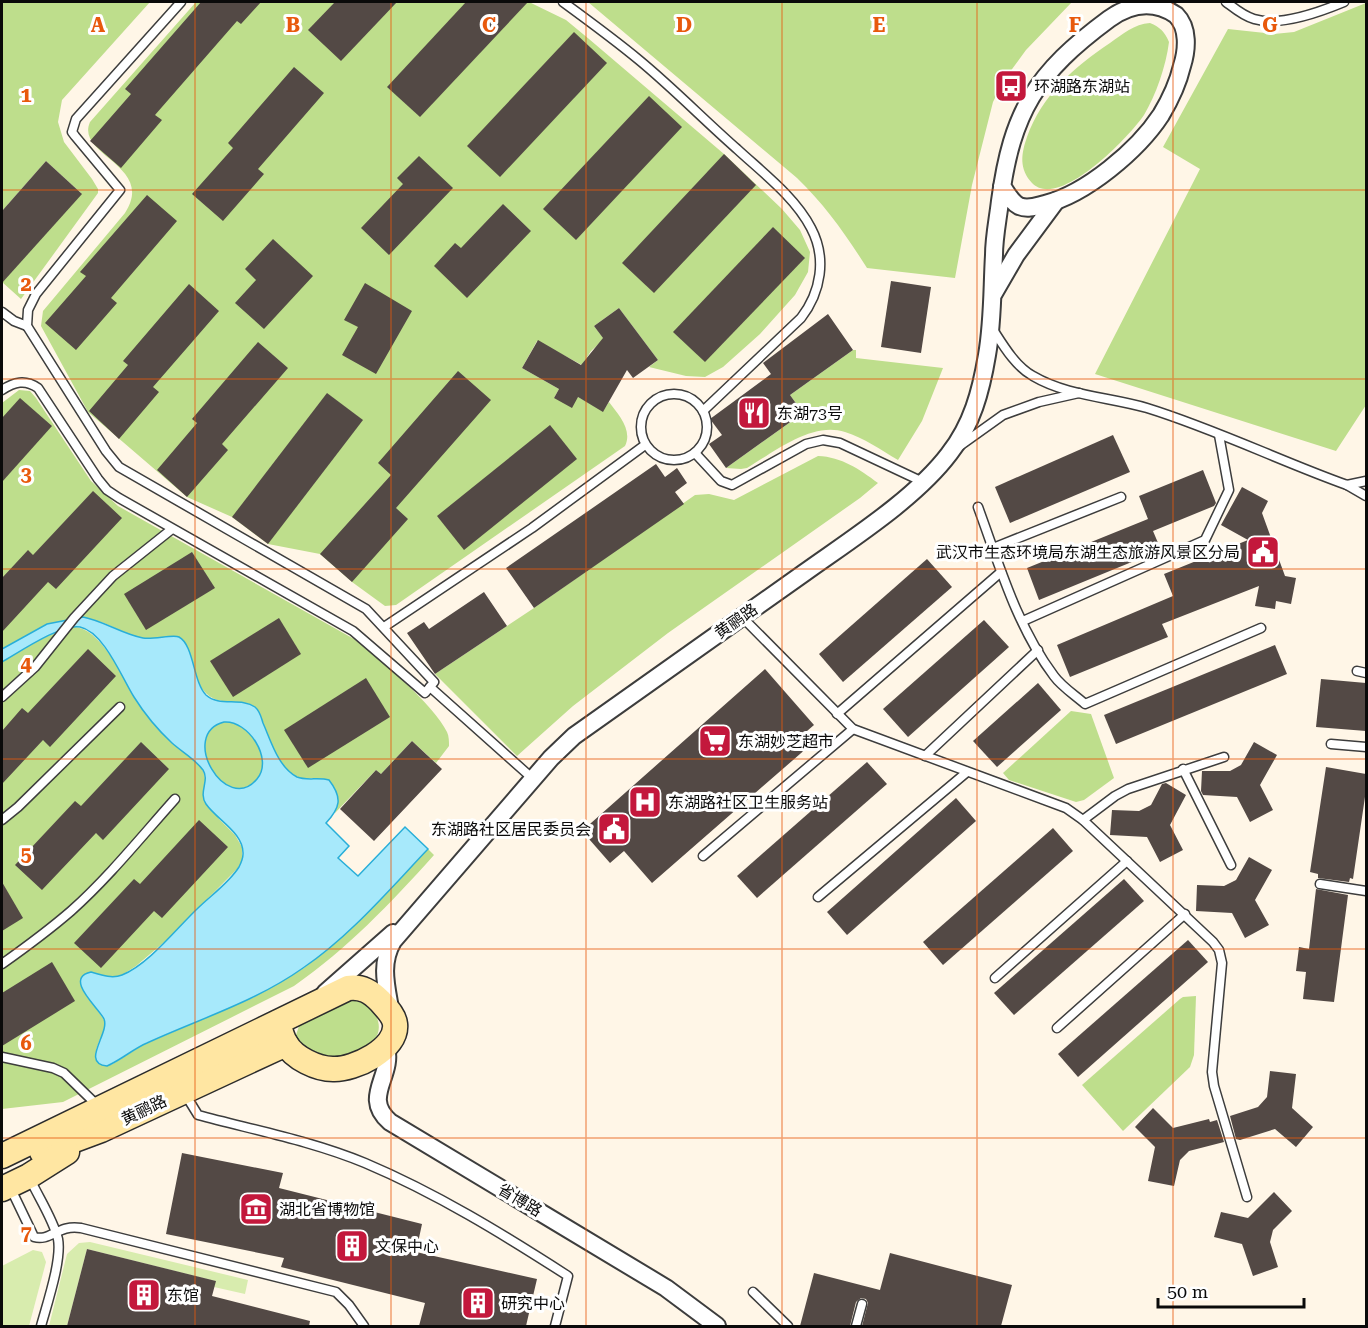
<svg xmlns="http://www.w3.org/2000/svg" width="1368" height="1328" font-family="'Roboto Serif','Noto Sans SC',serif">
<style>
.green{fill:#d8ecae}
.forest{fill:#bede8c}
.water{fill:#a7e9fb;stroke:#28aed8;stroke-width:1.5;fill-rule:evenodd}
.building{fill:#534945}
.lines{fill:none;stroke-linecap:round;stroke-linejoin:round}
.lane-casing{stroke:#3d3d3d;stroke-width:11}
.street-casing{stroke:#3d3d3d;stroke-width:20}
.secondary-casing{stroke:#2c2c2c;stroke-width:27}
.lane{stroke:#fff;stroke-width:8}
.street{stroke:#fff;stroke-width:16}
.secondary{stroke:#ffe6a2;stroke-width:24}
.grid{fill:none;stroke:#e8590c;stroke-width:1.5;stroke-opacity:0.55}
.labels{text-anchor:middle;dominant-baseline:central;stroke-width:6;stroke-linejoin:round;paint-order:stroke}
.poi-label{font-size:16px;fill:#0a0a0a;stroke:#fff;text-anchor:start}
.street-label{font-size:16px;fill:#0a0a0a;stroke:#fff}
.grid-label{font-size:20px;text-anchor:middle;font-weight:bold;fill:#e8590c;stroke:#fff;stroke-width:6;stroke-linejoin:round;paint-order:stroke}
</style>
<rect width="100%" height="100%" fill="#fff6e7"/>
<g class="green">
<path d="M90,1242L248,1280L245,1294L214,1287L215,1281L87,1249L67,1326H49L67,1254L79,1243Z"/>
<path d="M33,1250L42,1252L46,1262L29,1326H2V1266Z"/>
</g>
<g class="forest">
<path d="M2,2H150L62,100L58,122L64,142L92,179L98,189V193L21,299L2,282L81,193L46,161L2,211Z"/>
<path d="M196,2H529L566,20L589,39L724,154L782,209L800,230L810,252L808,272L795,295L760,334L723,367L705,377L686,376L649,367L658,360L619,308L594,326L604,339L591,351L582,365L537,341L522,368L559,389L554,398L578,397L603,411L609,402C618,414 633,430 625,446L396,605L385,606L352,582L320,554L268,544L232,517L187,497L88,412L41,326L43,311L125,213C156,165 75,156 90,122Z"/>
<path d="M588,2H1072L1026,50L1004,80L993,102L972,185L955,278L867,268C846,235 825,205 797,178Z"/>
<path d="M1366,3V405L1336,451L1095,374L1200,169L1163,147L1228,29L1274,34L1294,32Z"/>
<path d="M1150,23C1160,27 1165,32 1169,42C1166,66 1156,95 1144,115C1130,136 1059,211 1032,183C1019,169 1021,154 1027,137C1042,95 1074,67 1110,43C1123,34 1134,24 1150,23Z"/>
<path d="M853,350H856V358L943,368L922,421L898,460C881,450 864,438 845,432C812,421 774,452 747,468L741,469L726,468L803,413L790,395Z"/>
<path d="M19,390L30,391L36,398L91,481L118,506L354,639C379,658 434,705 447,732C449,736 449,742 449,746L436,763L412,741L381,774L376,770L335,813L338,798L317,778C311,778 304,780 298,777C275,767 267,731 258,710C245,703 236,703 222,701C196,697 193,666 186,645L165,638L146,639L133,636L104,623L83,617L47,624L2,649V403Z"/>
<path d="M818,456C842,457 859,469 878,483L860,498L668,633L573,706L517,756L435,674L534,608L695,495L709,494L734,500Z"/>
<path d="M74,627C104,628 128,690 146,713C154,723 162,733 171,742C183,753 207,763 205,783L219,819L235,835L242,847V861L238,868L169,938L136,966L119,977H82L81,986L106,1023C104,1037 92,1047 97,1061L111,1065L143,1045L254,997L304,968L325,951L363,917L428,849L434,855C390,904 348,948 294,986L63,1102L2,1109V662L44,637Z"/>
<path d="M1071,711L1091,714L1114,778L1084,800L1076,802L1009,780L1003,773Z"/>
<path d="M224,722C248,720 274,759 257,779C225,816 178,734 224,722Z"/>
<path d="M1196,996L1194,1055L1190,1067L1123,1131L1082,1085L1180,999L1183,997Z"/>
<path d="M362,998C368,1005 376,1011 378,1021C384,1043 357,1055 339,1058C333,1059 318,1056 312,1053C306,1051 300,1042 295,1038L300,1023L338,1000Z"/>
</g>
<path class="water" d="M83,617C104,621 122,634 143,638C153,640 173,634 179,637C194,645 193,682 206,695C219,707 241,697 255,707C260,711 261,717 263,723C271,741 278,767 297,777C306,781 319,777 329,780C343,798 340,808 326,823L349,846L338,858L358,876L405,827L428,849C389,890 350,936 303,968C255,1002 199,1019 147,1043C133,1049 121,1060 107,1066C80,1063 110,1033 104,1019C99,1008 63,978 91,972C101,975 112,979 122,975C148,965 177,928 197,909C210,896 229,883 239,867C241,863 243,859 243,854C244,833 217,820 206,804C198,792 210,781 203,770C195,759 182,752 172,743C158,730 144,713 134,697C122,678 104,632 80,627C62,623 18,653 2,662V649L47,624ZM224,722C248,720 274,759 257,779C226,816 178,734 224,722Z"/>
<g class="building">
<path d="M201,2H261L241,24L237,21L155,115L162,120L121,168L90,141L131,94L125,89Z"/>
<path d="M335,2H397L341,61L308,30Z"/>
<path d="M466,2H528L420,117L387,87Z"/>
<path d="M574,32L607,63L500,177L467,146Z"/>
<path d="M294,67L324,93L258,169L264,174L223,221L192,194L233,148L228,143Z"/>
<path d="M649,96L682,127L576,240L543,209Z"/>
<path d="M724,154L756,185L654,293L622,263Z"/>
<path d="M419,156L453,188L389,255L361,228L403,184L397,178Z"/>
<path d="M46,161L82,194L2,283V211Z"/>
<path d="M147,195L177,221L111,298L117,303L76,350L45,323L86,276L80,272Z"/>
<path d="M503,204L531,231L467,298L434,266L455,243L461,248Z"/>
<path d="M773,227L805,258L705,362L673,332Z"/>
<path d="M273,239L313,276L264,329L235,303L256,280L245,269Z"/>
<path d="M891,281L931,287L921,353L881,347Z"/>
<path d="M365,283L412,311L376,374L342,355L358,327L344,320Z"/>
<path d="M189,284L219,311L153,387L159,392L119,439L89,411L128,365L123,361Z"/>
<path d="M619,308L658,360L633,378L627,370L603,412L578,397L572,408L554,398L559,389L522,368L538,340L581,365L603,338L594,326Z"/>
<path d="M828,314L853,350L790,395L803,413L726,468L709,444L722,435L710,419L771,374L763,363Z"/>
<path d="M258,342L288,368L222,444L228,450L187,497L157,470L197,423L192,419Z"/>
<path d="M458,371L491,400L396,508L408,519L352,582L320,554L391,475L378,463Z"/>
<path d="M327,393L363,420L268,544L232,517Z"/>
<path d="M20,398L52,426L2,482V418Z"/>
<path d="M550,425L577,459L464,550L437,516Z"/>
<path d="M1113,435L1130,472L1010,523L995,487Z"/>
<path d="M656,464L665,477L677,468L687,483L675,492L684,504L534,608L506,568Z"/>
<path d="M1203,470L1216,503L1214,506L1153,531L1161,550L1039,600L1027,568L1148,519L1139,496Z"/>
<path d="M1242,487L1268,501L1262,513L1285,576L1296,578L1291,604L1276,601L1275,609L1255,606L1259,586L1162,624L1168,637L1070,677L1057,645L1173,596L1164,574L1248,540L1221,525Z"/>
<path d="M93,491L122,518L56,589L48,582L2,632V578L28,550L33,555Z"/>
<path d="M192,552L215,588L146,630L124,594Z"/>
<path d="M927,559L952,587L843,682L819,654Z"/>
<path d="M484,592L507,626L435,674L407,633L424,622L429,629Z"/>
<path d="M279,618L301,654L233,697L210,661Z"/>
<path d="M984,620L1009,647L908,737L883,709Z"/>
<path d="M1275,645L1287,674L1116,744L1104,715Z"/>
<path d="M88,649L116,676L50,747L43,740L2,784V731L22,708L28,713Z"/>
<path d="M765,669L814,725L800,737L808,747L652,883L624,851L610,863L582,831Z"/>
<path d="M366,678L390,717L308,768L284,730Z"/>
<path d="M1321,679L1366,683V731L1316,727Z"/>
<path d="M1038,683L1061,710L997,767L973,741Z"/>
<path d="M412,741L442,769L374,841L340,809L376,770L381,774Z"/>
<path d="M141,742L169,769L103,840L96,833L42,890L15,865L75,801L81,806Z"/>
<path d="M1254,742L1277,755L1260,785L1273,810L1250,822L1237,797L1203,795L1201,791L1202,771H1230L1241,765Z"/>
<path d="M867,762L887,784L757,898L737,876Z"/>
<path d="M1326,767L1366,774V790L1353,879L1350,878L1349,882L1318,878V874L1310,872Z"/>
<path d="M1166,783L1186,795L1170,825L1183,850L1160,862L1147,837L1110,835L1112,810L1139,811L1151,805L1162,784Z"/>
<path d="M956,798L976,821L847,935L827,912Z"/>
<path d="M199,820L228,847L162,918L154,911L101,968L74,943L134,879L140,884Z"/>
<path d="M1053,828L1073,851L943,965L923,942Z"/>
<path d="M1249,857L1272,870L1255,900L1269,925L1245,938L1232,913L1196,911L1197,885L1224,886L1236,880Z"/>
<path d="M1124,879L1144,901L1014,1015L994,993Z"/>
<path d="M2,882L23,918L2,931Z"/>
<path d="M1316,889L1348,895L1334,1002L1303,999L1306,972L1296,971L1299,947L1309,949Z"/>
<path d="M1188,940L1208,962L1078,1077L1058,1054Z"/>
<path d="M52,962L75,1001L2,1046V993Z"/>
<path d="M1270,1071L1296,1074L1292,1108L1313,1127L1296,1147L1275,1129L1240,1140L1236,1139L1230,1116L1258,1107L1267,1097Z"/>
<path d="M1153,1108L1173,1128L1209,1119L1210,1122L1217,1120L1224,1142L1189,1151L1180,1160L1174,1186L1148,1181L1155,1147L1135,1127Z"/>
<path d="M182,1153L283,1173L279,1188L422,1224L416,1252L537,1279L526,1326H419L425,1303L281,1267L284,1258L166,1234Z"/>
<path d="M1274,1192L1292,1211L1273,1230L1270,1242L1278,1267L1253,1276L1242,1244L1214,1237L1221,1212L1248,1218Z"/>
<path d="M87,1249L216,1281L212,1296L310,1321L309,1326H67Z"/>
<path d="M890,1253L1012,1285L1001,1326H862L868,1303L866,1299L861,1298L856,1302L850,1326H800L814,1273L880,1290Z"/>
</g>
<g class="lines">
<defs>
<g id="lane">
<path d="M563,2C589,21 615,40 639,60C673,88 704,120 737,149C763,173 795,197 811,228C827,258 821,292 801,318L703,411"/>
<path d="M1226,2C1234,8 1243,16 1254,19C1280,27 1320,12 1344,2"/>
<path d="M2,312L14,321L27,326"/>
<path d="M992,328C1003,345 1015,366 1033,376C1067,396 1109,397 1147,408C1215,429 1280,461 1347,485L1366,481"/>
<path d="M2,390C14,382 25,379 38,388L98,479L107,490L119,498L353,631L425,693L434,682L366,609L119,467L106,451L27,326L28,310L36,294L120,190L75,136L72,132L76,119L181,2"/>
<circle cx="674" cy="427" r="33"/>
<path d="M961,445L1003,415L1039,402L1079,393"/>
<path d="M695,453L721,481L732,485L806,444L823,440L840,443L923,482"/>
<path d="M1347,485L1366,496"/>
<path d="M978,507C999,564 1017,627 1054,676C1062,687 1075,695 1085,704L1261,628"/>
<path d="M993,548L1121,497"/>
<path d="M742,617L853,729L1066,808L1083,820L1213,942L1219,950L1222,963L1212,1072L1214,1086L1247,1197"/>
<path d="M1023,621L1205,540L1229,490L1219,435"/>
<path d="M384,627L532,528L645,445"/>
<path d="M1357,671L1366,673"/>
<path d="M430,687L532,778"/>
<path d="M2,697L35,667L74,618L113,576L172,529"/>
<path d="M837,714L1001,572"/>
<path d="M1331,744L1366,747"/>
<path d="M925,756L1038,650"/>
<path d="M1183,769L1231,865"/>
<path d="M2,820L18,807L120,707"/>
<path d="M1083,820L1115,796L1128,789L1224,757"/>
<path d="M703,856L853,729"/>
<path d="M1320,884L1366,891"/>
<path d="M818,897L967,772"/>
<path d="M2,964C26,947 49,930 71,911C109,877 141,837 175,799"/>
<path d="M995,978L1127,861"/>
<path d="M1057,1028L1185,914"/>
<path d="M2,1057L53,1068L64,1073L98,1106"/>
<path d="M185,1094L198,1115C254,1130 312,1141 365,1163C436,1193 503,1234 568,1276L555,1326"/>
<path d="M30,1179C39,1198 53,1219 58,1239C62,1260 47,1304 41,1326"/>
<path d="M10,1187L34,1237C50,1242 58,1224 81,1228L336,1292L349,1305L364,1326"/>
<path d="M753,1292L788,1326"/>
<path d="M856,1326L862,1304"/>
</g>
<g id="street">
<path d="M994,293L1016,255L1056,201"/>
<path d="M325,993L393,933"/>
<path d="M391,1014C387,988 379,965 393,941L551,758L574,736C651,682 727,627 804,573C850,540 915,499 949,454C972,425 981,391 987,355C993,321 992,289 994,255C994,237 998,219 1000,201C1012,111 1036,73 1109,19C1130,4 1154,0 1176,15C1189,28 1187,50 1182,66C1178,83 1170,100 1161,115C1138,150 1086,194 1045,204C1037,206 1028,210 1019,206C1011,202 1007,193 1002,186"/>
<path d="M386,1047C394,1076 361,1097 390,1122L666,1288L717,1326"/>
</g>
<g id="secondary">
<path d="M42,1152L101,1130L286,1044"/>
<path d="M2,1156L348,988C362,986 371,992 380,1001C386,1008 394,1015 395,1024C398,1049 354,1070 333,1069C317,1069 294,1058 286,1044C282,1038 280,1029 278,1022"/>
<path d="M2,1189L29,1176L67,1152"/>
</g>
</defs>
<use href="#lane" class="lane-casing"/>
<use href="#street" class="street-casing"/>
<use href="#secondary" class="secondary-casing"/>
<use href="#lane" class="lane"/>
<use href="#street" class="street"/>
<use href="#secondary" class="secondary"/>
</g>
<path class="grid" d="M195,2V1326M391,2V1326M586,2V1326M782,2V1326M977,2V1326M1173,2V1326M2,190H1366M2,379H1366M2,569H1366M2,759H1366M2,949H1366M2,1138H1366"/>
<defs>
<symbol id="bus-square" viewBox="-11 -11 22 22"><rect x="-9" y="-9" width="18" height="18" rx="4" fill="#c3183c" stroke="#fff"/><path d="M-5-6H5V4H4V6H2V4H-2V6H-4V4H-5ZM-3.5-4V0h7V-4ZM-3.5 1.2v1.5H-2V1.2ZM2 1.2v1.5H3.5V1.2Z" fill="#fff"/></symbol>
<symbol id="restaurant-square" viewBox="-11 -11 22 22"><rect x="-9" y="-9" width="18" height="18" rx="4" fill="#c3183c" stroke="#fff"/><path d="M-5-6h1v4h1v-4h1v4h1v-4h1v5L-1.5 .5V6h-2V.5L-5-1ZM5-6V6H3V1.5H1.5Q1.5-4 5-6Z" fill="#fff"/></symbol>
<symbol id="civic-square" viewBox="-11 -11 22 22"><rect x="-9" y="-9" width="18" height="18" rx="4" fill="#c3183c" stroke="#fff"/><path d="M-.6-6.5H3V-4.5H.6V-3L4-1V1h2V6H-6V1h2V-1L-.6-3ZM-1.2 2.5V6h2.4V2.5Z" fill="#fff"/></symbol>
<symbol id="supermarket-square" viewBox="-11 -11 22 22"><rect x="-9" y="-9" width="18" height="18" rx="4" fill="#c3183c" stroke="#fff"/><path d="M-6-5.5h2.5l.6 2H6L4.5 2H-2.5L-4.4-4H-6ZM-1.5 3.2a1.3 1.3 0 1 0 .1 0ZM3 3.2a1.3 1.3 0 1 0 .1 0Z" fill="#fff"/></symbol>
<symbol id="hospital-square" viewBox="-11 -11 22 22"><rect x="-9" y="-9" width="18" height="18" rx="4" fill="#c3183c" stroke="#fff"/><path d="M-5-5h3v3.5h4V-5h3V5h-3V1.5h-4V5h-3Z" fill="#fff"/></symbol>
<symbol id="museum-square" viewBox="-11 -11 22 22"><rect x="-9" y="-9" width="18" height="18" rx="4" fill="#c3183c" stroke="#fff"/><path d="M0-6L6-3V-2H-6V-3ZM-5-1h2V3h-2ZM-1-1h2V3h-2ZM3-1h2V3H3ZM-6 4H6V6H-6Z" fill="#fff"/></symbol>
<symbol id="building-square" viewBox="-11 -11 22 22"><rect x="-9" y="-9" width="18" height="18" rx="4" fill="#c3183c" stroke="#fff"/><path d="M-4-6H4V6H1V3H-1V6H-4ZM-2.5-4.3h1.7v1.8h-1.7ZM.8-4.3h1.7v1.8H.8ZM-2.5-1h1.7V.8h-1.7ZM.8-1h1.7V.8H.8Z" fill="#fff"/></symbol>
</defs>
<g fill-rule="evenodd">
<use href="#bus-square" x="992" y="67" width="38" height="38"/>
<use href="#restaurant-square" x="735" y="394" width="38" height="38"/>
<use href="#civic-square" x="1244" y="533" width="38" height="38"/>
<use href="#supermarket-square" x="696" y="722" width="38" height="38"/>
<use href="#hospital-square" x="626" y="783" width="38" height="38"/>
<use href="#civic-square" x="595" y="810" width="38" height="38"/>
<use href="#museum-square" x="237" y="1190" width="38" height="38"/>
<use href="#building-square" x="333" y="1227" width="38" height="38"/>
<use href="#building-square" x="125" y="1276" width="38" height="38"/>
<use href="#building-square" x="459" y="1284" width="38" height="38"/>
</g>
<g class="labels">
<g class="poi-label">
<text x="1034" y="86">环湖路东湖站</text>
<text x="777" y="413">东湖73号</text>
<text x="1240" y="552" text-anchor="end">武汉市生态环境局东湖生态旅游风景区分局</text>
<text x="738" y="741">东湖妙芝超市</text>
<text x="668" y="802">东湖路社区卫生服务站</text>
<text x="591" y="829" text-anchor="end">东湖路社区居民委员会</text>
<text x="279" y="1209">湖北省博物馆</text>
<text x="375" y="1246">文保中心</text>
<text x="167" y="1295">东馆</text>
<text x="501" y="1303">研究中心</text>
</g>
<g class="street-label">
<text transform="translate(736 621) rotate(-35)">黄鹂路</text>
<text transform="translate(144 1110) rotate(-25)">黄鹂路</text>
<text transform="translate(520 1200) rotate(31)">省博路</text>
</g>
</g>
<g class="grid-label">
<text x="98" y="32">A</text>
<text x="293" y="32">B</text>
<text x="489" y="32">C</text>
<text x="684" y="32">D</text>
<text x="879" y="32">E</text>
<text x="1075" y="32">F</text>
<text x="1270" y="32">G</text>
<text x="26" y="102">1</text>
<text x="26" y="291">2</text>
<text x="26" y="481">3</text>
<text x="26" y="671">4</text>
<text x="26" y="861">5</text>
<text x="26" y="1050">6</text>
<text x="26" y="1240">7</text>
</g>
<rect width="1368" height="1328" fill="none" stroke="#0a0a0a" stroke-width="6"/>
<path d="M1158 1298v9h146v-9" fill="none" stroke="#0a0a0a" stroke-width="3"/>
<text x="1167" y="1298" font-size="18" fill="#0a0a0a" stroke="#ffffff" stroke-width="4.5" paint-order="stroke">50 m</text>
</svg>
